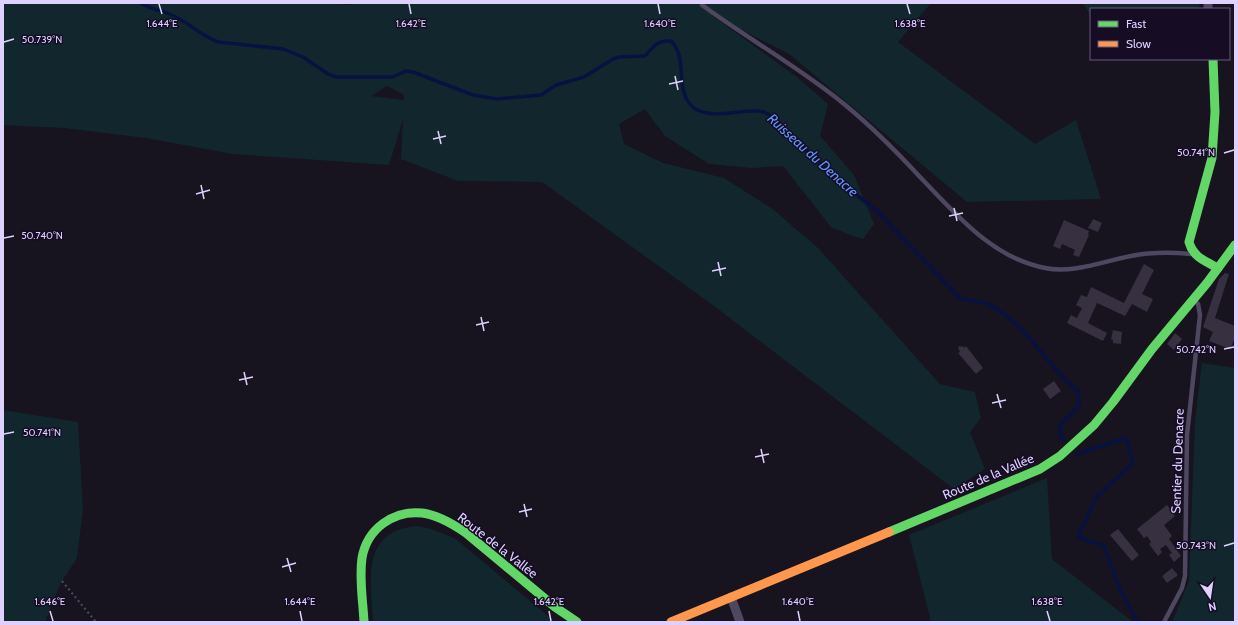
<svg xmlns="http://www.w3.org/2000/svg" width="1238" height="625" font-family="Cabin,sans-serif">
<style>
.green{fill:#11272d;fill-rule:evenodd}
.lines{fill:none;stroke-linecap:round;stroke-linejoin:round}
.stream{stroke:#081240;stroke-width:3.5}
.building{fill:#363041}
.path{stroke:#485162;stroke-width:2;stroke-dasharray:2 3;stroke-linecap:butt}
.lane{stroke:#4d4760;stroke-width:4.5}
.street{stroke:#4d4760;stroke-width:9}
.fast{stroke:#63d668;stroke-width:9}
.slow{stroke:#ff974d;stroke-width:9}
.ticks{fill:none;stroke:#dfd1ff;stroke-width:1.5}
.labels{text-anchor:middle;dominant-baseline:central;stroke-width:3;stroke-linejoin:round;paint-order:stroke}
.street-label{font-size:13px;fill:#dfd1ff;stroke:#160d25}
.water-label{font-size:14px;font-style:italic;fill:#5f97ff;stroke:#160d25}
.ticks-label{font-size:10px;text-anchor:middle;fill:#dfd1ff;stroke:#160d25;stroke-width:3;stroke-linejoin:round;paint-order:stroke}
</style>
<rect width="100%" height="100%" fill="#17131f"/>
<g class="green">
<path d="M3,3H325L352,5L348,3H931L898,42L1035,144L1076,120L1101,199L967,202L789,54L710,14L797,77L828,104L820,136L854,175L874,224L863,239L850,235L831,227L783,166L752,168L709,164L665,136L645,109L619,124L624,144L663,163L724,178L774,210L818,248L940,384L975,392L981,418L970,432L985,469L954,489L710,303L542,182L458,181L401,159L403,119L389,165L233,154L146,138L64,128L3,125ZM387,86L404,95V100L371,96Z"/>
<path d="M1083,3H1199L1200,9H1091V16Z"/>
<path d="M1202,363L1235,368V622H1172L1189,581L1195,420Z"/>
<path d="M3,410L78,422L83,509L77,558L62,581L51,606L45,622H3Z"/>
<path d="M1047,478L1052,559L1133,622H931L909,535Z"/>
<path d="M418,526L431,529L456,539L555,622H373C371,580 360,530 418,526Z"/>
</g>
<g class="lines">
<g class="stream">
<path d="M141,3C151,10 163,10 174,16C189,23 202,36 218,42L283,49L303,57L328,74L336,77H393L406,71L413,72L473,95L497,99L541,95L556,85L584,77L613,59L619,57L645,56C654,46 657,40 671,41C688,58 675,86 690,104C706,124 745,106 764,112C767,113 771,116 774,118L835,178L877,211L960,298C970,302 981,300 990,305C1026,324 1047,366 1078,391L1079,406L1060,425L1061,438L1064,440"/>
<path d="M1077,454L1126,438L1133,463L1096,497L1078,537L1104,546L1120,590L1137,620V622"/>
</g>
</g>
<g class="building">
<path d="M1093,219L1102,223L1098,232L1088,228Z"/>
<path d="M1064,220L1089,231L1088,234L1089,235L1079,257L1073,255L1075,250L1062,244L1060,249L1053,246Z"/>
<path d="M1144,264L1154,270L1142,294L1153,299L1147,312L1132,304L1125,316L1097,303L1088,323L1107,333L1103,341L1067,323L1071,315L1077,318L1082,308L1076,305L1081,295L1087,297L1091,287L1124,303Z"/>
<path d="M1225,273L1229,274L1215,318L1235,326V341L1234,340L1230,349L1209,341L1213,332L1203,327L1219,279Z"/>
<path d="M1113,330L1122,332L1121,344L1113,343V340L1111,339Z"/>
<path d="M1175,333L1182,339L1174,350L1167,344Z"/>
<path d="M960,346L961,347L963,346L964,348L966,346L983,368L976,374L958,353L960,352L958,347Z"/>
<path d="M1054,381L1061,391L1050,399L1043,389Z"/>
<path d="M1167,505L1175,516L1164,525L1172,536L1169,539L1181,556L1174,562L1169,555L1172,553L1166,545L1160,549L1162,552L1158,556L1149,544L1151,542L1147,536L1144,538L1137,529Z"/>
<path d="M1118,529L1139,555L1132,561L1110,535Z"/>
<path d="M1172,568L1178,575L1167,583L1162,576Z"/>
</g>
<g class="lines">
<path class="path" d="M62,581L96,622"/>
<g class="lane">
<path d="M702,5C748,39 799,67 844,104C871,126 896,151 920,177C956,214 992,258 1045,268C1073,274 1104,261 1131,256C1151,252 1171,252 1191,254"/>
<path d="M1164,622L1182,588L1185,576L1187,435L1200,315L1198,304L1195,301"/>
</g>
<g class="street">
<path d="M1208,3V9"/>
<path d="M731,597L740,622"/>
</g>
<g class="fast">
<path d="M1213,59L1215,112L1212,158L1189,242C1193,257 1205,261 1218,268"/>
<path d="M889,532L1040,469L1060,456L1094,425L1113,402L1152,349L1207,283L1235,245"/>
<path d="M364,622C363,601 359,579 362,558C367,529 393,510 422,513C438,515 453,524 466,533L555,607L577,622"/>
</g>
<path class="slow" d="M671,622L889,532"/>
</g>
<path class="ticks" d="M159,4L162,14M409,4L411,14M658,4L660,14M907,4L910,14M4,42L14,39M675,76L678,90M669,84L683,81M438,131L441,144M433,139L446,136M1224,153L1234,150M201,185L204,199M196,194L210,190M954,208L957,221M949,216L963,213M4,238L14,236M718,262L721,276M712,271L726,268M481,317L484,331M476,325L489,322M1224,349L1234,347M244,372L247,385M239,380L253,377M997,394L1001,408M992,403L1006,400M4,434L14,432M761,449L764,463M755,457L769,454M524,504L527,517M519,512L532,509M1224,546L1234,543M287,558L291,572M282,567L296,563M50,611L53,621M300,611L302,621M549,611L551,621M798,611L800,621M1047,611L1050,621"/>
<g class="labels">
<g class="street-label">
<text transform="translate(1177 461) rotate(-88)">Sentier du Denacre</text>
<text transform="translate(988 476) rotate(-23)">Route de la Vallée</text>
<text transform="translate(498 545) rotate(38)">Route de la Vallée</text>
</g>
<g class="water-label">
<text transform="translate(813 155) rotate(42)">Ruisseau du Denacre</text>
</g>
</g>
<g class="ticks-label">
<text x="162" y="27">1.644°E</text>
<text x="411" y="27">1.642°E</text>
<text x="660" y="27">1.640°E</text>
<text x="910" y="27">1.638°E</text>
<text x="42" y="43">50.739°N</text>
<text x="1196" y="156">50.741°N</text>
<text x="42" y="239">50.740°N</text>
<text x="1196" y="353">50.742°N</text>
<text x="42" y="436">50.741°N</text>
<text x="1196" y="549">50.743°N</text>
<text x="50" y="605">1.646°E</text>
<text x="300" y="605">1.644°E</text>
<text x="549" y="605">1.642°E</text>
<text x="798" y="605">1.640°E</text>
<text x="1047" y="605">1.638°E</text>
</g>
<rect width="1238" height="625" fill="none" stroke="#dfd1ff" stroke-width="8"/>
<rect x="1090" y="8" width="140" height="52" fill="#160d25" stroke="#665b7c"/>
<rect x="1098" y="21" width="20" height="6" fill="#63d668" stroke="#665b7c"/>
<text x="1126" y="28" font-size="12" fill="#dfd1ff">Fast</text>
<rect x="1098" y="41" width="20" height="6" fill="#ff974d" stroke="#665b7c"/>
<text x="1126" y="48" font-size="12" fill="#dfd1ff">Slow</text>
<g transform="translate(1210 597) rotate(167)" stroke="#160d25" stroke-width="3" paint-order="stroke">
<path d="M0-3L7 15L0 10L-7 15Z" fill="#dfd1ff"/>
<text y="-6" font-size="11" font-weight="bold" text-anchor="middle" fill="#dfd1ff">N</text>
</g>
</svg>
